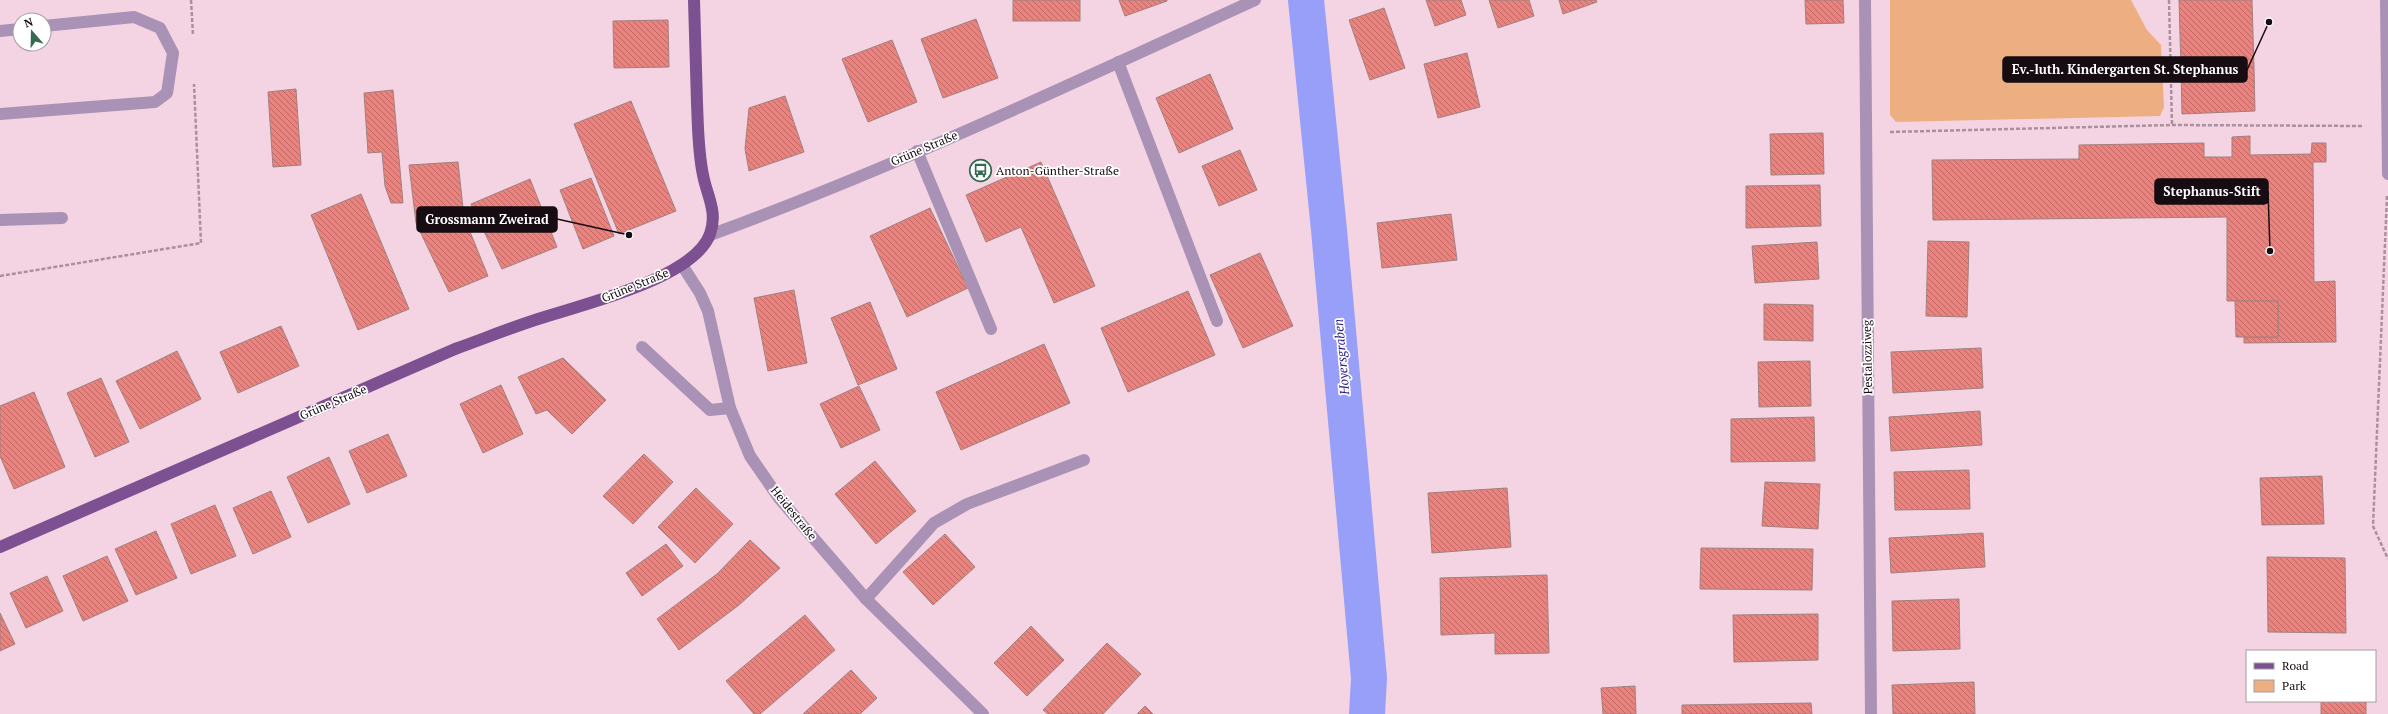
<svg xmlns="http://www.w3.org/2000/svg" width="2388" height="714" font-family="'PT Serif',serif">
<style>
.green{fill:#edaf82}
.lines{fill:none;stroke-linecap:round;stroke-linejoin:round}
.canal{stroke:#989ff9;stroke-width:36}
.building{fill:url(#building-back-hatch);stroke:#a1807e}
.path{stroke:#a9909c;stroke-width:2.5;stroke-dasharray:4 2;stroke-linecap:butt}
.minor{stroke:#a992b6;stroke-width:12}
.major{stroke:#7c5091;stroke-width:12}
.labels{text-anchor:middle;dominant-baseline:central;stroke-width:3.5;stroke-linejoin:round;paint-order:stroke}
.street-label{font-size:12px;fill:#160c11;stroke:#fff}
.poi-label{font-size:12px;fill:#160c11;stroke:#fff;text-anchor:start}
.water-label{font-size:13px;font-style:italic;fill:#2e2187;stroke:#fff}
.leader{fill:none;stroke:#160c11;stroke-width:1.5}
.callout-dot{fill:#160c11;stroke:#fff;stroke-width:1.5}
.callout{fill:#160c11;stroke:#160c11;stroke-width:1.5}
.callout-label{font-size:13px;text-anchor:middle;font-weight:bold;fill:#fff}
</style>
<defs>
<pattern id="building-back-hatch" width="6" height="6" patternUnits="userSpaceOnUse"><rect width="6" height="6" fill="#eb827e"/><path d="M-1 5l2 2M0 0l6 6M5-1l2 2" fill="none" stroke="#bd6966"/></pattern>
</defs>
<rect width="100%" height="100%" fill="#f4d4e3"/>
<path class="green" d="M1890,0H2131L2147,30L2161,45L2164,107L2160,116L1896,122L1890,115Z"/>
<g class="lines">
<path class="canal" d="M1306,0L1329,230L1369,678L1367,714"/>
</g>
<g class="building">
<rect x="1013" y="0" width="67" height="21"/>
<path d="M1119,0H1167V1L1125,16Z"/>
<path d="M1426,0H1461L1466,15L1435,26Z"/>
<path d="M1489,0H1529L1534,16L1498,28Z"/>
<path d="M1559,0H1596L1597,2L1563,14Z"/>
<path d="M1805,0H1843L1844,23L1806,24Z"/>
<path d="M2179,0H2252L2254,67L2181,69Z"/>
<path d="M1384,8L1405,68L1370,80L1349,20Z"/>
<path d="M976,19L998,78L943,98L921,39Z"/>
<path d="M668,20L669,67L614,68L613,21Z"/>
<path d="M892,40L917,102L868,122L842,59Z"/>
<path d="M1467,53L1480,107L1438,118L1424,64Z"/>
<path d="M2254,67L2255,111L2182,114L2181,69Z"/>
<path d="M1210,74L1233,129L1179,153L1156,98Z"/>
<path d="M296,89L301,165L273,167L268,92Z"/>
<path d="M393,90L403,203H391L385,186L382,152L368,153L364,93Z"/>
<path d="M785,96L804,152L749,171L745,149L749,108Z"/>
<path d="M631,101L676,211L619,234L574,124Z"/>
<path d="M1823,133L1824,174L1771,175L1770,134Z"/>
<path d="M2250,136V155L2311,154L2312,143H2326V162H2313L2314,282L2335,281L2336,342L2244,343V337H2278V301H2227V217L1933,220L1932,160L2079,159V145L2204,143V157H2232V137Z"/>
<path d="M1240,150L1257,190L1219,206L1202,166Z"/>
<path d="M458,162L464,217L488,276L449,292L416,223L409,165Z"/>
<path d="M1041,162L1095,286L1054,303L1021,227L986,242L966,195Z"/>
<path d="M591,178L614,236L583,249L560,190Z"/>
<path d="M530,179L557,247L502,269L471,204Z"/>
<path d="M1820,185L1821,226L1746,228V186Z"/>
<path d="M361,194L409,309L358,330L311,215Z"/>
<path d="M930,208L968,288L907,317L870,236Z"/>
<path d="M1451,214L1457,260L1382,268L1377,223Z"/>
<path d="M1928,241L1969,242L1967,317L1926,316Z"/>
<path d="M1817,242L1819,279L1755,283L1752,246Z"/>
<path d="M1260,253L1293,326L1243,348L1210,275Z"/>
<path d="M794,290L807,363L768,371L754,298Z"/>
<path d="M1188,291L1215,355L1128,392L1101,328Z"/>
<path d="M2235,301H2278V337H2236Z"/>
<path d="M870,302L897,369L858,385L831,318Z"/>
<path d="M1764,304L1813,305V341L1764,340Z"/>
<path d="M281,326L299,366L238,393L220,352Z"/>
<path d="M1044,344L1070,403L961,450L936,392Z"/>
<path d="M1981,348L1983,388L1893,393L1891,352Z"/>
<path d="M177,351L201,399L140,429L116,381Z"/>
<path d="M563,358L606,400L572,434L547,410L536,414L518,377Z"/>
<path d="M1810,361L1811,406L1759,407L1758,362Z"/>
<path d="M101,378L129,442L95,457L67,393Z"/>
<path d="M501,385L523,434L483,453L460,404Z"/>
<path d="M859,386L880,430L841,448L820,404Z"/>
<path d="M34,392L65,467L14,489L0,456V406Z"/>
<path d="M1980,411L1982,445L1891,451L1889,417Z"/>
<path d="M1814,417L1815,461L1731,462V419Z"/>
<path d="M388,434L407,476L367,493L349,451Z"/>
<path d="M644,454L673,482L633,524L603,496Z"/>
<path d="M329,457L350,504L308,523L287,477Z"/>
<path d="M875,461L916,511L876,544L835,494Z"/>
<path d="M1969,470L1970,509L1895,510L1894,472Z"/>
<path d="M2322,476L2324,524L2262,525L2260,478Z"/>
<path d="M1765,482L1820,484L1818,529L1762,526Z"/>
<path d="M696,488L733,524L695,563L658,527Z"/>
<path d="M1507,488L1511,547L1432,553L1428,493Z"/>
<path d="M271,491L291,537L253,554L233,508Z"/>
<path d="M215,505L236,556L191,574L171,524Z"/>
<path d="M156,531L177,578L136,595L115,549Z"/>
<path d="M1983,533L1985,567L1891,573L1889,538Z"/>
<path d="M945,534L975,567L933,605L903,572Z"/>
<path d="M750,540L780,568L739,605L679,650L657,619L717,574Z"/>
<path d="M666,544L683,566L642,596L626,573Z"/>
<path d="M1701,548L1813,549L1812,590L1700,589Z"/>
<path d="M107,556L128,601L83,621L63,576Z"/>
<path d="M2267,557L2345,558L2346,633L2268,632Z"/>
<path d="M1547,575L1549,653L1495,654V633L1441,635L1440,578Z"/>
<path d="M47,576L63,611L26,628L10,593Z"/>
<path d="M1959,599L1960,649L1893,651L1892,601Z"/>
<path d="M0,613L15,644L0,651Z"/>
<path d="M1818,614V660L1734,662L1733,615Z"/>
<path d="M805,615L835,650L760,714H754L726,681Z"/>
<path d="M1031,626L1064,660L1027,696L994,663Z"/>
<path d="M1107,643L1141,674L1103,714H1048L1043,710Z"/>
<path d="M851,670L877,698L860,714H803Z"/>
<path d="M1974,682L1975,714H1893L1892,685Z"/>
<path d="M1635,686L1636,714H1603L1601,688Z"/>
<rect x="2321" y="701" width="45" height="13"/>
<path d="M1811,703L1812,714H1682V705Z"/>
<path d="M1145,706L1153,714H1137Z"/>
</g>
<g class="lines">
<g class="path">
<path d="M191,0L193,35"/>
<path d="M2169,0L2172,125"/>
<path d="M1890,132L2172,125L2363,126"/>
<path d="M2387,196L2373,526L2388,559"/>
<path d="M0,276L201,243L194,84"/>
</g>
<g class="minor">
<path d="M1865,0L1871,714"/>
<path d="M2386,0L2388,174"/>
<path d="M0,31L20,29"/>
<path d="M1118,62L1217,321"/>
<path d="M0,114L155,102L167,93L173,53L160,28L134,17L44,26"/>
<path d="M917,151L991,329"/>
<path d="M0,220L62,218"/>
<path d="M710,235C896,167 1075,82 1255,0"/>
<path d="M682,265L700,293L708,311L730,408L750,456L779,498L866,599L983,714"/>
<path d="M642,347L710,410L730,408"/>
<path d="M866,599L934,523L967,504L1084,460"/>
</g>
<path class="major" d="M0,547L455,349C483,339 510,328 538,319C580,305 694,279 710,234C718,212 707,196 703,175C698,151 698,127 697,103C696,69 695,34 694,0"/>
</g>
<defs>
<symbol id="bus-ring" viewBox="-11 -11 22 22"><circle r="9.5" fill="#fff" stroke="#346a50" stroke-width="1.5"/><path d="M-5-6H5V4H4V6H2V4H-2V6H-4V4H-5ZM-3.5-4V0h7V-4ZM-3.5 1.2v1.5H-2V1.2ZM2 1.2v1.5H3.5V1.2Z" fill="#346a50"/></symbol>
</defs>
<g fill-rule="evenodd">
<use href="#bus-ring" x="968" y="158" width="25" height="25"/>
</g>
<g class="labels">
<g class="street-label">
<text transform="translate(924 148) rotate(-23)">Grüne Straße</text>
<text transform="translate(635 285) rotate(-22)">Grüne Straße</text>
<text transform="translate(1867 357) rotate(-91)">Pestalozziweg</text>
<text transform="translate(333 402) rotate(-23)">Grüne Straße</text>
<text transform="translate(794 513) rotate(51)">Heidestraße</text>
</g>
<g class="poi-label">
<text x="996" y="170">Anton-Günther-Straße</text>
</g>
<g class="water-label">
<text transform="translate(1341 357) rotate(-95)">Hoyersgraben</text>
</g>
</g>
<path class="leader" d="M2269 22L2247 70M2270 251L2268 191M629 235L557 219"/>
<g class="callout-dot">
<circle cx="2269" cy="22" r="4"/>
<circle cx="2270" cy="251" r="4"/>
<circle cx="629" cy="235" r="4"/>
</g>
<g class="callout">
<rect x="2003" y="57" width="244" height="25" rx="4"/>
<rect x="2155" y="179" width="113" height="25" rx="4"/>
<rect x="417" y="207" width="140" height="25" rx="4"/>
</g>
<g class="callout-label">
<text x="2125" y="74">Ev.-luth. Kindergarten St. Stephanus</text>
<text x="2212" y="196">Stephanus-Stift</text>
<text x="487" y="224">Grossmann Zweirad</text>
</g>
<rect x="2246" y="650" width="130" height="52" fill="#ffffff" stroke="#a29ea0"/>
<rect x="2254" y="663" width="20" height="6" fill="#7c5091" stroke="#a29ea0"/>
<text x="2282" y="670" font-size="12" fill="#160c11">Road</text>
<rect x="2254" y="680" width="20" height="12" fill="#edaf82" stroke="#a29ea0"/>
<text x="2282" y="690" font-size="12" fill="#160c11">Park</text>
<g transform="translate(32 32) rotate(340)"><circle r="19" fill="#ffffff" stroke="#a29ea0"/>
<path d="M0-3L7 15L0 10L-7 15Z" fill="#346a50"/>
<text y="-6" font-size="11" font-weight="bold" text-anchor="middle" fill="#160c11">N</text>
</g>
</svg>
